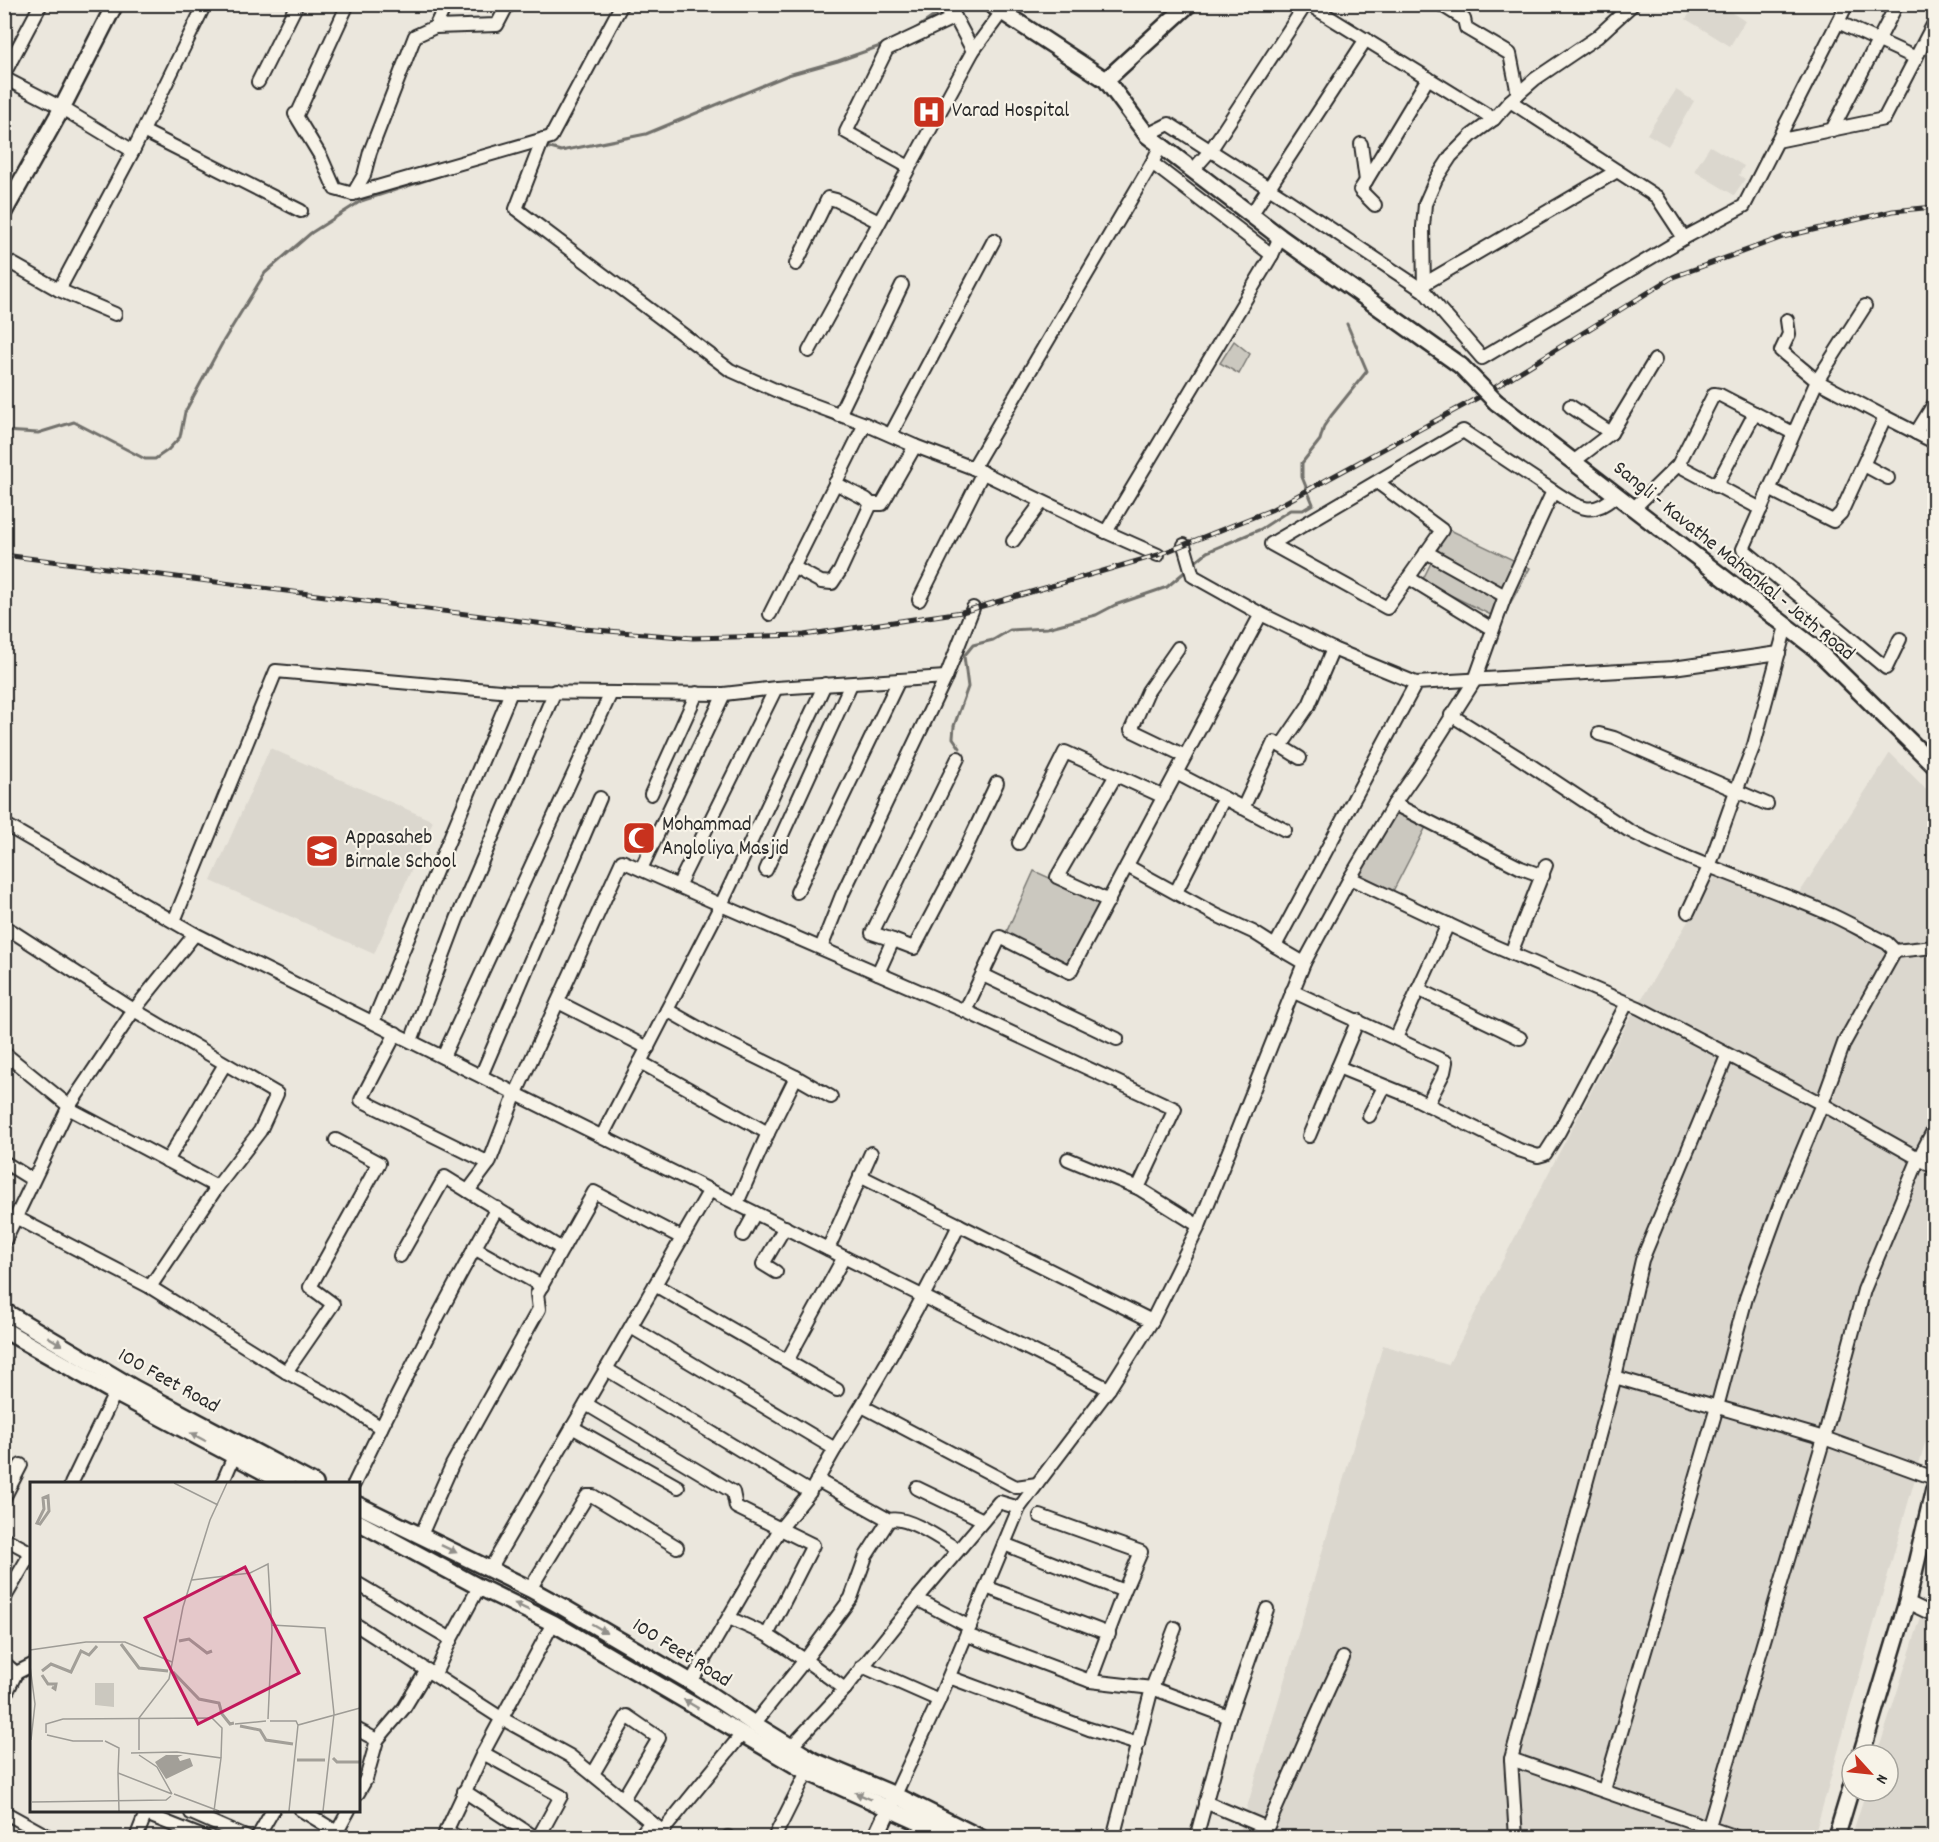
<svg xmlns="http://www.w3.org/2000/svg" width="1939" height="1842" font-family="Dekko,sans-serif">
<style>
.built{fill:#dbd7ce}
.green{fill:#cbc8bf;stroke:#7b7a75;stroke-width:1.5}
.lines{fill:none;stroke-linecap:round;stroke-linejoin:round}
.stream{stroke:#72716c;stroke-width:3}
.minor-casing{stroke:#2b2b2b;stroke-width:16}
.major-casing{stroke:#2b2b2b;stroke-width:20}
.minor{stroke:#f7f3e8;stroke-width:12}
.major{stroke:#f7f3e8;stroke-width:15}
.rail-casing{stroke:#2b2b2b;stroke-width:5}
.rail{stroke:#f7f3e8;stroke-width:3;stroke-dasharray:9;stroke-linecap:butt}
.major-bridge-casing{stroke:#2b2b2b;stroke-width:20;stroke-linecap:butt}
.major-bridge{stroke:#f7f3e8;stroke-width:15}
.oneway{fill:#918f8a}
.labels{text-anchor:middle;dominant-baseline:central;stroke-width:4.5;stroke-linejoin:round;paint-order:stroke}
.poi-label{font-size:21px;fill:#2b2b2b;stroke:#f7f3e8;text-anchor:start}
.street-label{font-size:21px;fill:#2b2b2b;stroke:#f7f3e8}
.inset-river{fill:none;stroke:#a29f98;stroke-width:3}
.inset-road{fill:none;stroke:#9e9c96;stroke-width:1.5}
.view{fill:#c2185b;fill-opacity:0.15;stroke:#c2185b;stroke-width:3}
.inset-edge{fill:none;stroke:#2b2b2b;stroke-width:3}
</style>
<rect width="100%" height="100%" fill="#ebe7dd"/>
<filter id="ink" filterUnits="userSpaceOnUse"><feTurbulence type="fractalNoise" baseFrequency=".0167" numOctaves="2"/><feDisplacementMap in="SourceGraphic" scale="12" xChannelSelector="R" yChannelSelector="G"/><feConvolveMatrix kernelMatrix="1 2 1 2 8 2 1 2 1" color-interpolation-filters="sRGB"/></filter>
<g filter="url(#ink)">
<g class="built">
<path d="M1718,4L1745,21L1730,46L1686,19L1695,5Z"/>
<path d="M1676,90L1694,101L1668,146L1647,134Z"/>
<path d="M1710,146L1744,166L1739,175L1745,179L1734,195L1694,171Z"/>
<path d="M270,748L433,821L374,954L211,881Z"/>
<path d="M1890,753L1934,797V1411L1814,1837L1238,1838L1383,1345L1448,1365L1626,1025L1715,876L1793,903Z"/>
<path d="M1934,1576V1837L1851,1838L1866,1791H1888V1755H1877Z"/>
</g>
<g class="green">
<path d="M1234,341L1250,354L1239,374L1220,363Z"/>
<path d="M1448,529L1530,568L1501,620L1422,581Z"/>
<path d="M1397,803L1430,819L1393,891L1359,874Z"/>
<path d="M1034,871L1105,903L1071,966L1006,933Z"/>
</g>
<g class="lines">
<g class="stream">
<path d="M911,32L943,10"/>
<path d="M543,146L561,151L646,134L788,75L838,61L886,44"/>
<path d="M4,431L38,433L74,422L145,459H155L168,450L180,437L185,412L224,340L265,273L311,233L361,201L445,174"/>
<path d="M1194,563L1207,552L1261,529L1290,510H1303L1313,504L1302,477V463L1320,440L1324,426L1331,416L1367,371L1347,324"/>
<path d="M960,748L953,738L954,726L968,687L964,656L973,645L993,640L1010,630L1047,628L1096,615L1115,605L1167,587L1187,570"/>
</g>
<defs>
<g id="minor">
<path d="M348,4L297,115L295,114L321,157L335,189L353,194L551,137L622,4"/>
<path d="M939,4L955,17L973,51"/>
<path d="M1308,4L1494,119"/>
<path d="M1440,4L1464,19L1466,28L1510,54L1518,94"/>
<path d="M1838,22L1916,58"/>
<path d="M435,27L497,25L508,4"/>
<path d="M4,74L41,4"/>
<path d="M4,78L62,108L133,151"/>
<path d="M258,82L297,4"/>
<path d="M1510,101L1657,197L1684,238"/>
<path d="M1832,130L1897,4"/>
<path d="M143,131L301,211"/>
<path d="M1147,135L1169,124L1286,199L1424,291L1482,358L1684,238L1744,206L1847,4"/>
<path d="M543,139L516,209L730,370L784,394L865,424"/>
<path d="M1777,141L1884,119L1934,23"/>
<path d="M1361,144L1366,181L1428,78"/>
<path d="M1152,163L1272,255"/>
<path d="M909,167L846,132L887,49L955,17"/>
<path d="M1193,170L1210,151L1306,4"/>
<path d="M1366,181L1360,190L1375,205"/>
<path d="M353,194L364,175L370,152L415,36L435,27L446,4"/>
<path d="M1251,215L1366,39"/>
<path d="M4,259L59,290L115,314"/>
<path d="M796,264L828,198L836,200L879,222"/>
<path d="M1424,284L1617,171"/>
<path d="M59,290L133,151L205,4"/>
<path d="M1424,291L1423,227L1425,204L1436,179L1451,156L1472,135L1494,119L1510,101L1535,79L1597,37L1633,4"/>
<path d="M1787,320L1789,334L1781,351L1817,381L1743,549L1886,668L1900,639"/>
<path d="M809,351L973,51L1001,13"/>
<path d="M1570,406L1611,433L1573,462"/>
<path d="M839,415L902,285"/>
<path d="M1885,417L1934,442"/>
<path d="M1611,433L1655,360"/>
<path d="M1916,433L1934,404"/>
<path d="M891,434L994,240"/>
<path d="M1678,465L1761,509"/>
<path d="M1864,465L1888,478"/>
<path d="M973,468L1152,163L1161,145"/>
<path d="M1377,482L1442,530L1387,608L1271,544L1463,431L1553,491"/>
<path d="M835,483L866,499L871,504H882L915,446"/>
<path d="M1716,486L1755,413"/>
<path d="M1769,489L1833,521L1841,513L1885,417L1817,381L1865,306"/>
<path d="M1633,509L1678,465L1714,394L1720,395L1793,433"/>
<path d="M1106,532L1158,555"/>
<path d="M1013,541L1042,502"/>
<path d="M1426,552L1505,596"/>
<path d="M793,567L821,582L832,583L840,571L871,504"/>
<path d="M1409,578L1492,629"/>
<path d="M919,600L983,472"/>
<path d="M770,614L865,424L915,446L973,468L1106,532L1272,255L1280,237"/>
<path d="M1261,614L1333,649L1416,683L1673,668L1779,653"/>
<path d="M1178,648L1148,691L1131,730L1185,756"/>
<path d="M825,684L721,905L965,1011L1175,1109L1138,1188"/>
<path d="M1451,715L1518,757L1628,830C1692,863 1760,884 1825,912C1846,921 1866,933 1887,943L1895,951L1934,947"/>
<path d="M1599,734L1614,738L1767,804"/>
<path d="M1281,746L1309,705L1333,649"/>
<path d="M1176,773L1224,798L1176,892"/>
<path d="M1116,775L1164,797"/>
<path d="M651,794L697,693"/>
<path d="M1224,798L1285,830"/>
<path d="M1394,804L1521,868L1543,876"/>
<path d="M1243,808L1274,742L1300,758"/>
<path d="M4,824L195,934L134,1010L68,1108L4,1242"/>
<path d="M1019,843L1065,752L1116,775L1057,877L1109,901"/>
<path d="M1127,866L1216,915L1253,932L1275,946"/>
<path d="M641,869L724,694"/>
<path d="M766,870L851,684"/>
<path d="M1350,878L1494,946L1639,1008L1822,1104L1934,1167"/>
<path d="M678,886L776,688"/>
<path d="M797,892L899,680"/>
<path d="M1688,912L1709,867L1736,791L1754,745L1786,626"/>
<path d="M174,921L276,671L511,692L724,694L776,688L946,677"/>
<path d="M4,926L134,1010L277,1094L260,1131L217,1187"/>
<path d="M195,934L1109,1389"/>
<path d="M893,940L872,933L958,758"/>
<path d="M821,948L842,895L946,677L973,608"/>
<path d="M1511,953L1546,865"/>
<path d="M1304,963L1275,946L1416,683"/>
<path d="M878,973L893,940L914,948L960,861L997,783"/>
<path d="M983,975L1117,1039"/>
<path d="M1418,989L1520,1038"/>
<path d="M1292,991L1446,1062L1444,1072L1427,1105"/>
<path d="M558,1002L648,1048"/>
<path d="M965,1011L1000,937L1070,972L1261,614L1193,576L1184,545"/>
<path d="M1358,1020L1338,1067L1412,1097L1519,1150L1538,1156L1545,1154L1559,1132L1627,1003"/>
<path d="M373,1022L511,692"/>
<path d="M396,1033L361,1100L489,1163L468,1191"/>
<path d="M1396,1038L1448,924"/>
<path d="M411,1041L457,919L555,691"/>
<path d="M4,1053L69,1106"/>
<path d="M443,1057L611,693"/>
<path d="M640,1062L768,1133L796,1077L711,1035L667,1010"/>
<path d="M481,1076L600,798"/>
<path d="M796,1077L831,1097"/>
<path d="M1369,1116L1384,1087"/>
<path d="M1309,1136L1338,1067"/>
<path d="M1068,1159L1138,1188L1199,1226"/>
<path d="M167,1161L225,1064"/>
<path d="M4,1162L33,1180"/>
<path d="M489,1163L516,1093L622,861L721,905L602,1136"/>
<path d="M737,1203L768,1133"/>
<path d="M17,1218L150,1287L217,1187L68,1108"/>
<path d="M959,1225L1152,1321"/>
<path d="M743,1235L755,1213"/>
<path d="M474,1248L542,1286"/>
<path d="M828,1249L871,1153"/>
<path d="M400,1256L445,1177L562,1249"/>
<path d="M776,1272L763,1264L785,1227"/>
<path d="M655,1285L837,1390"/>
<path d="M150,1287L286,1372L344,1403L381,1428"/>
<path d="M631,1327L835,1449C881,1376 922,1302 959,1225L860,1176"/>
<path d="M787,1361L844,1257"/>
<path d="M606,1369L810,1492L780,1529L691,1682"/>
<path d="M286,1372L333,1304L310,1287L379,1163L336,1140"/>
<path d="M1615,1377L1824,1438L1934,1478"/>
<path d="M586,1404L733,1492L736,1507L813,1545L767,1635"/>
<path d="M862,1406L1016,1487L1037,1484"/>
<path d="M572,1427L678,1487"/>
<path d="M817,1480L889,1520C907,1515 942,1540 958,1550"/>
<path d="M71,1484L115,1393"/>
<path d="M222,1484L234,1456"/>
<path d="M354,1484C399,1390 446,1298 497,1208"/>
<path d="M814,1486L835,1449"/>
<path d="M917,1488L983,1520"/>
<path d="M4,1498L21,1465"/>
<path d="M421,1535L452,1465L539,1309L537,1294L594,1192L682,1238"/>
<path d="M4,1538L32,1553"/>
<path d="M1004,1544L1124,1591L1141,1552L1040,1516"/>
<path d="M490,1569L710,1190"/>
<path d="M358,1584L451,1639"/>
<path d="M986,1587L1109,1634"/>
<path d="M530,1589L587,1496H593L677,1547"/>
<path d="M4,1599L32,1551"/>
<path d="M917,1599L970,1627"/>
<path d="M1907,1602L1934,1615"/>
<path d="M729,1618L767,1635L805,1660L754,1724"/>
<path d="M358,1626L501,1718L570,1756L662,1831"/>
<path d="M967,1635L1090,1681L1152,1688L1175,1628"/>
<path d="M4,1663L16,1673L4,1698"/>
<path d="M862,1666L939,1700"/>
<path d="M16,1673L32,1665"/>
<path d="M435,1674L451,1639L479,1587"/>
<path d="M949,1677L1089,1729L1138,1744"/>
<path d="M1090,1681L1124,1591"/>
<path d="M845,1689L805,1660L851,1598L866,1556L889,1520"/>
<path d="M1229,1717L1267,1609"/>
<path d="M358,1730L377,1740L366,1779L358,1793"/>
<path d="M377,1740L404,1708L427,1670"/>
<path d="M791,1747L845,1689L917,1599L999,1502L1019,1508"/>
<path d="M483,1753L561,1796L538,1838"/>
<path d="M1511,1759L1739,1838"/>
<path d="M593,1774L627,1716L659,1738L623,1799"/>
<path d="M1604,1790L1717,1407L1746,1298L1781,1202L1822,1104L1844,1043L1895,951"/>
<path d="M464,1791L536,1838"/>
<path d="M895,1795L939,1700L1019,1508L1109,1389L1152,1321L1199,1226L1304,963L1350,878L1394,804L1419,768L1475,680L1505,596L1553,491C1578,507 1591,519 1616,495"/>
<path d="M1205,1802L1267,1828C1293,1771 1316,1714 1343,1658"/>
<path d="M301,1810L337,1832L342,1838"/>
<path d="M4,1812L51,1838"/>
<path d="M191,1813L248,1838"/>
<path d="M146,1814L206,1838"/>
<path d="M446,1830L459,1838"/>
<path d="M337,1832L349,1810"/>
<path d="M658,1837L742,1734"/>
<path d="M728,1837L729,1838"/>
<path d="M136,1838L147,1810"/>
<path d="M257,1838L273,1810"/>
<path d="M443,1838L483,1753L553,1623"/>
<path d="M638,1838L651,1822"/>
<path d="M774,1838L807,1772"/>
<path d="M1113,1838L1152,1688L1229,1717L1196,1838"/>
<path d="M1516,1838L1511,1759L1615,1377L1642,1260L1727,1056"/>
<path d="M1709,1838V1826L1824,1438L1864,1290L1919,1158L1934,1129"/>
</g>
<g id="major">
<path d="M990,4L1106,80L1147,135L1280,237L1461,366"/>
<path d="M1106,80L1189,4"/>
<path d="M4,212L62,108L115,4"/>
<path d="M1496,402L1816,649L1934,765"/>
<path d="M4,1311L134,1388L315,1484"/>
<path d="M4,1330L115,1393L287,1484"/>
<path d="M358,1505L530,1589L561,1606L691,1682L754,1724L814,1761L895,1795L981,1838"/>
<path d="M358,1522L479,1587L553,1623L807,1772L954,1838"/>
<path d="M1861,1755L1907,1602L1934,1489"/>
<path d="M875,1838L893,1800"/>
<path d="M1836,1838L1852,1785"/>
</g>
</defs>
<use href="#minor" class="minor-casing"/>
<use href="#major" class="major-casing"/>
<use href="#minor" class="minor"/>
<use href="#major" class="major"/>
<defs>
<path id="rail" d="M4,555L584,629L693,638L804,635L962,612L1158,555L1271,510L1481,396L1673,277L1783,237L1893,211L1934,207"/>
</defs>
<use href="#rail" class="rail-casing"/>
<use href="#rail" class="rail"/>
<defs>
<path id="major-bridge" d="M1461,366L1496,402"/>
</defs>
<use href="#major-bridge" class="major-bridge-casing"/>
<use href="#major-bridge" class="major-bridge"/>
</g>
<defs><path id="oneway-solid" d="M-6-.8H1V-3.2L6.5 0L1 3.2V.8H-6Z" transform="scale(1.5)"/></defs>
<g class="oneway">
<use href="#oneway-solid" transform="translate(55 1341) rotate(31)"/>
<use href="#oneway-solid" transform="translate(198 1437) rotate(-152)"/>
<use href="#oneway-solid" transform="translate(449 1549) rotate(26)"/>
<use href="#oneway-solid" transform="translate(522 1607) rotate(-154)"/>
<use href="#oneway-solid" transform="translate(599 1628) rotate(30)"/>
<use href="#oneway-solid" transform="translate(691 1704) rotate(-149)"/>
<use href="#oneway-solid" transform="translate(863 1796) rotate(-157)"/>
</g>
</g>
<defs>
<symbol id="hospital-square" viewBox="-11 -11 22 22"><rect x="-9" y="-9" width="18" height="18" rx="4" fill="#c8321e" stroke="#f7f3e8"/><path d="M-5-5h3v3.5h4V-5h3V5h-3V1.5h-4V5h-3Z" fill="#fff"/></symbol>
<symbol id="mosque-square" viewBox="-11 -11 22 22"><rect x="-9" y="-9" width="18" height="18" rx="4" fill="#c8321e" stroke="#f7f3e8"/><path d="M3.5-4.9A6 6 0 1 0 3.5 4.9A5 5 0 1 1 3.5-4.9Z" fill="#fff"/></symbol>
<symbol id="school-square" viewBox="-11 -11 22 22"><rect x="-9" y="-9" width="18" height="18" rx="4" fill="#c8321e" stroke="#f7f3e8"/><path d="M0-5L7-2L0 1L-7-2ZM-4 1L0 2.5L4 1V4Q0 6-4 4Z" fill="#fff"/></symbol>
</defs>
<g fill-rule="evenodd">
<use href="#hospital-square" x="910" y="93" width="38" height="38"/>
<use href="#mosque-square" x="620" y="819" width="38" height="38"/>
<use href="#school-square" x="303" y="832" width="38" height="38"/>
</g>
<g class="labels">
<g class="poi-label">
<text x="952" y="112">Varad Hospital</text>
<text x="662" y="826">Mohammad<tspan x="662" dy="24">Angloliya Masjid</tspan></text>
<text x="345" y="839">Appasaheb<tspan x="345" dy="24">Birnale School</tspan></text>
</g>
<g class="street-label">
<text transform="translate(1733 562) rotate(39)">Sangli - Kavathe Mahankal - Jath Road</text>
<text transform="translate(168 1382) rotate(29)">100 Feet Road</text>
<text transform="translate(681 1654) rotate(32)">100 Feet Road</text>
</g>
</g>
<g transform="translate(30 1482)">
<rect width="330" height="330" fill="#ebe7dd"/>
<path d="M65,201H84V225L65,223Z" fill="#cbc8bf"/>
<path d="M136,273H153L148,275L150,279L160,276L163,284L136,297L125,280Z" fill="#a29f98"/>
<path class="inset-river" d="M18,14L19,29L10,42L7,41L14,27L13,16ZM149,159L159,157L177,171L182,169M91,162L109,186L138,189M12,189L21,182L41,190L51,169L59,173L67,164M143,190L169,217L189,221L192,232L200,242L204,241M12,193L18,202H26L25,207L22,205M210,244L230,248L236,258L263,262M303,276L307,280H330M267,278H295"/>
<path class="inset-road" d="M144,1L188,23M162,98L220,91L238,82L242,149L238,237M241,143L295,146L304,232L293,329M0,168L56,160H95L142,180M0,184L5,222L1,258M240,239H266L268,243L330,226M205,242L236,239M16,251V242L33,237L182,236L192,246L191,276M17,253L43,259H73M75,259L89,266L88,291L142,312M109,268V236L139,197L153,125L180,38L197,1M101,271L147,270L191,276L184,329M109,273L127,285L142,312M88,291L89,329M144,312L189,329M2,320L136,318L141,314M259,329L268,243"/>
<path class="view" d="M215,85L269,191L168,242L115,136Z"/>
<rect width="330" height="330" class="inset-edge"/>
</g>
<rect width="1939" height="1842" fill="none" stroke="#f7f3e8" stroke-width="24"/>
<rect x="12" y="12" width="1915" height="1818" fill="none" stroke="#2b2b2b" stroke-width="2" filter="url(#ink)"/>
<g transform="translate(1870 1773) rotate(117)"><circle r="28" fill="#f7f3e8" stroke="#a5a39c" stroke-width="1.5"/>
<path d="M0-4.5L10 22L0 15L-10 22Z" fill="#c8321e"/>
<text y="-9" font-size="16" font-weight="bold" text-anchor="middle" fill="#2b2b2b">N</text>
</g>
</svg>
